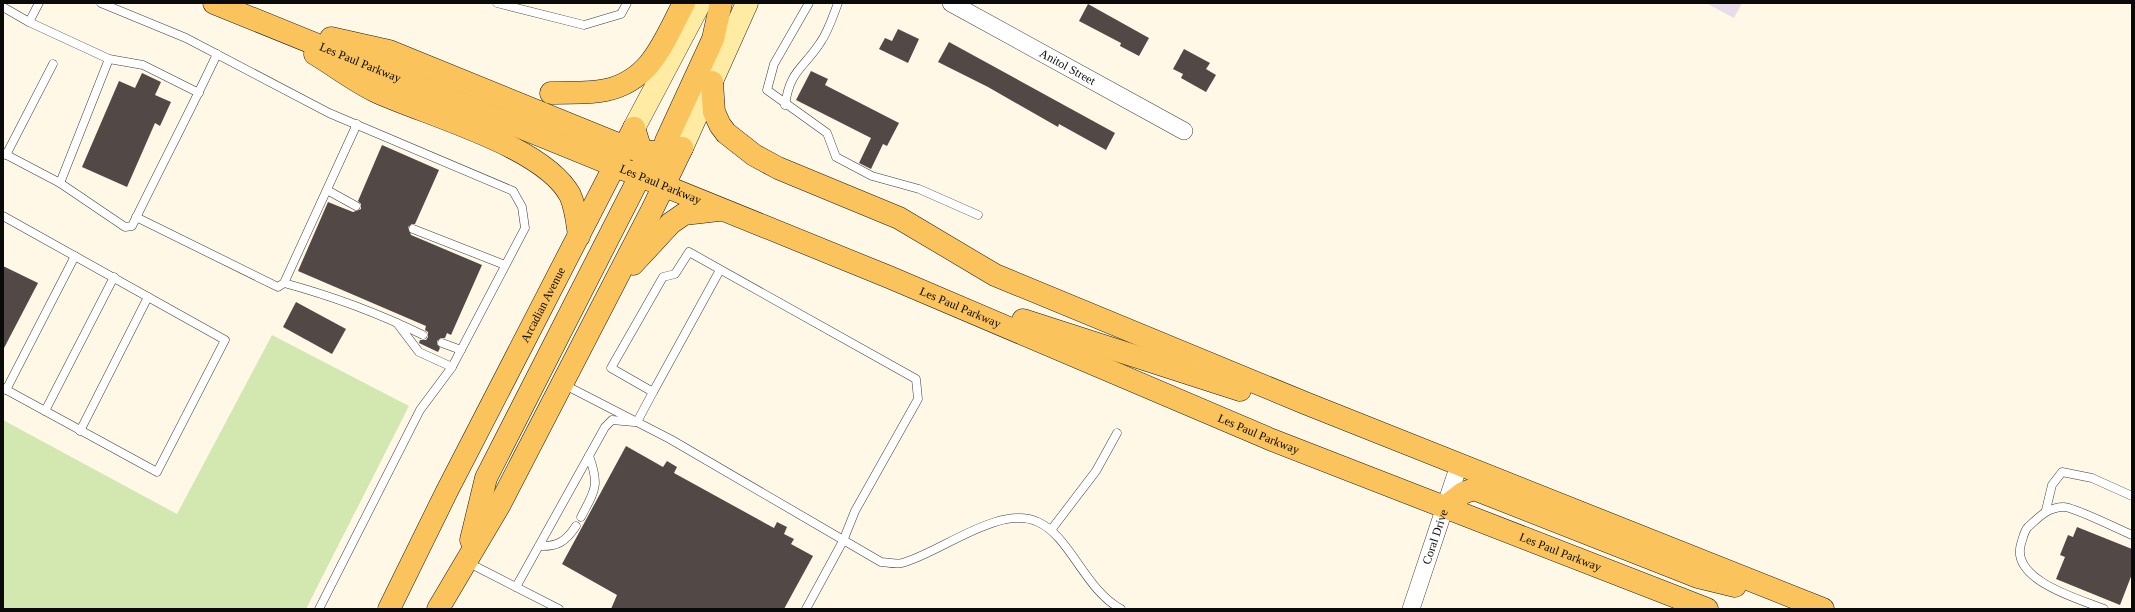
<svg xmlns="http://www.w3.org/2000/svg" width="2135" height="612" font-family="'Times New Roman',serif">
<style>
.industrial{fill:#e7dde9}
.green{fill:#d3e8b1}
.building{fill:#524946}
.lines{fill:none;stroke-linecap:round;stroke-linejoin:round}
.lane-casing{stroke:#3d3d3d;stroke-width:9}
.street-casing{stroke:#3d3d3d;stroke-width:18}
.secondary-casing{stroke:#2c2c2c;stroke-width:23}
.primary-casing{stroke:#1b1b1b;stroke-width:23}
.lane{stroke:#fff;stroke-width:8}
.street{stroke:#fff;stroke-width:17}
.secondary{stroke:#ffeba1;stroke-width:22}
.primary{stroke:#fac35b;stroke-width:22}
.labels{text-anchor:middle;dominant-baseline:central;stroke-width:4;stroke-linejoin:round;paint-order:stroke}
.street-label{font-size:12px;fill:#0a0a0a;stroke:#fff}
</style>
<rect width="100%" height="100%" fill="#fff8e6"/>
<path class="industrial" d="M1706,3H1742L1734,18Z"/>
<path class="green" d="M272,335L409,406L306,609H3V420L177,514Z"/>
<g class="building">
<path d="M1088,4L1149,38L1139,56L1120,46L1121,43L1079,21Z"/>
<path d="M898,29L919,39L908,63L879,49L885,38L892,41Z"/>
<path d="M949,42L1115,133L1106,150L1059,124L1058,127L988,87L938,62Z"/>
<path d="M1184,49L1210,63L1206,69L1216,75L1206,92L1181,78L1183,74L1173,69Z"/>
<path d="M811,71L828,79L825,85L899,123L887,146L883,144L871,169L859,163L871,138L796,100Z"/>
<path d="M142,73L161,82L155,95L171,102L160,126L155,123L127,187L82,167L119,81L135,88Z"/>
<path d="M382,145L439,170L415,224H412L408,227L411,235L482,265L451,335L447,333L445,338H441L437,341V344L440,348L438,352L419,343L420,340H426L428,337V332L425,330L426,326L298,271L328,202L353,212L361,209V204L358,201Z"/>
<path d="M3,266L38,283L3,350Z"/>
<path d="M296,302L346,329L332,354L283,327Z"/>
<path d="M626,446L663,467L667,461L677,467L674,473L774,528L777,522L787,527L784,534L794,539L791,544L813,556L784,609H611L617,595L562,564Z"/>
<path d="M2077,527L2132,549V574L2120,605L2056,579L2065,557L2060,555L2068,535L2073,537Z"/>
</g>
<g class="lines">
<defs>
<g id="lane">
<path d="M101,3L186,38L329,113L513,191L522,207L525,228L452,367L420,410L319,609"/>
<path d="M497,3L584,25L621,14L627,3"/>
<path d="M809,3L774,64L767,90L827,133L836,157L872,176L919,189L978,215"/>
<path d="M3,7L29,22L109,59L143,65L199,93"/>
<path d="M29,22L39,3"/>
<path d="M785,105C790,70 803,69 820,43C828,32 833,16 838,3"/>
<path d="M3,153L60,183L109,59"/>
<path d="M6,155L53,64"/>
<path d="M60,183L125,227L132,226C160,168 190,112 217,54"/>
<path d="M327,190L356,206"/>
<path d="M3,216L225,340L157,472L3,388"/>
<path d="M136,217L278,287L284,283L357,124"/>
<path d="M413,229L505,265"/>
<path d="M284,283C332,296 378,313 423,335"/>
<path d="M397,323L419,352L452,367"/>
<path d="M442,343L461,350"/>
<path d="M563,384L670,439L881,562C887,562 896,565 902,563C940,553 999,504 1038,522C1070,536 1085,590 1121,609"/>
<path d="M6,390L75,256"/>
<path d="M653,392L720,270"/>
<path d="M45,411L114,277"/>
<path d="M637,422L653,392L611,368L663,277L675,274L689,252L916,379L918,399L855,511L843,541L806,609"/>
<path d="M80,431L148,297"/>
<path d="M2046,510L2052,485L2062,472L2092,478L2132,496"/>
<path d="M581,517C595,490 600,486 589,456"/>
<path d="M1051,530L1096,471L1117,433"/>
<path d="M539,546C558,547 566,541 576,526"/>
<path d="M467,562L559,609"/>
<path d="M516,587L605,427L612,420L634,422"/>
<path d="M2104,609C2079,599 2010,580 2021,544C2023,538 2024,531 2028,527C2039,517 2048,507 2064,507C2074,507 2120,530 2132,535"/>
</g>
<g id="street">
<path id="s1" d="M951,3L1184,131"/>
<path id="s2" d="M1411,609L1459,465"/>
</g>
<g id="secondary">
<path d="M634,128L700,3"/>
<path d="M682,148L747,3"/>
</g>
<g id="primary">
<path id="s3" d="M214,3L889,277L1272,440L1707,609"/>
<path d="M331,38L389,51L625,147C646,153 661,153 682,148"/>
<path d="M315,54C335,66 354,81 375,91C426,115 543,145 570,195C576,208 577,222 579,236"/>
<path d="M712,82L714,112L720,125L726,133L754,155L778,168L899,218L995,275L1305,403L1823,609"/>
<path d="M551,93C569,92 589,94 606,90C652,80 664,40 684,3"/>
<path d="M661,164L666,141L713,39L721,3"/>
<path d="M633,264L671,223L684,214L719,210"/>
<path d="M1023,320L1240,390"/>
<path d="M1445,507L1463,493L1474,489L1698,577L1735,586"/>
<path d="M471,540L486,478L640,176L644,160L634,128"/>
<path id="s4" d="M389,609L447,491L634,128"/>
<path d="M438,609L499,506L652,210L682,148"/>
</g>
</defs>
<use href="#lane" class="lane-casing"/>
<use href="#street" class="street-casing"/>
<use href="#secondary" class="secondary-casing"/>
<use href="#primary" class="primary-casing"/>
<use href="#lane" class="lane"/>
<use href="#street" class="street"/>
<use href="#secondary" class="secondary"/>
<use href="#primary" class="primary"/>
</g>
<g class="labels">
<g class="street-label">
<text stroke="none"><textPath href="#s3" startOffset="158">Les Paul Parkway</textPath></text>
<text stroke="none"><textPath href="#s1" startOffset="133">Anitol Street</textPath></text>
<text stroke="none"><textPath href="#s3" startOffset="482">Les Paul Parkway</textPath></text>
<text stroke="none"><textPath href="#s4" startOffset="341">Arcadian Avenue</textPath></text>
<text stroke="none"><textPath href="#s3" startOffset="806">Les Paul Parkway</textPath></text>
<text stroke="none"><textPath href="#s3" startOffset="1130">Les Paul Parkway</textPath></text>
<text stroke="none"><textPath href="#s2" startOffset="76">Coral Drive</textPath></text>
<text stroke="none"><textPath href="#s3" startOffset="1454">Les Paul Parkway</textPath></text>
</g>
</g>
<rect width="2135" height="612" fill="none" stroke="#0a0a0a" stroke-width="8"/>
</svg>
